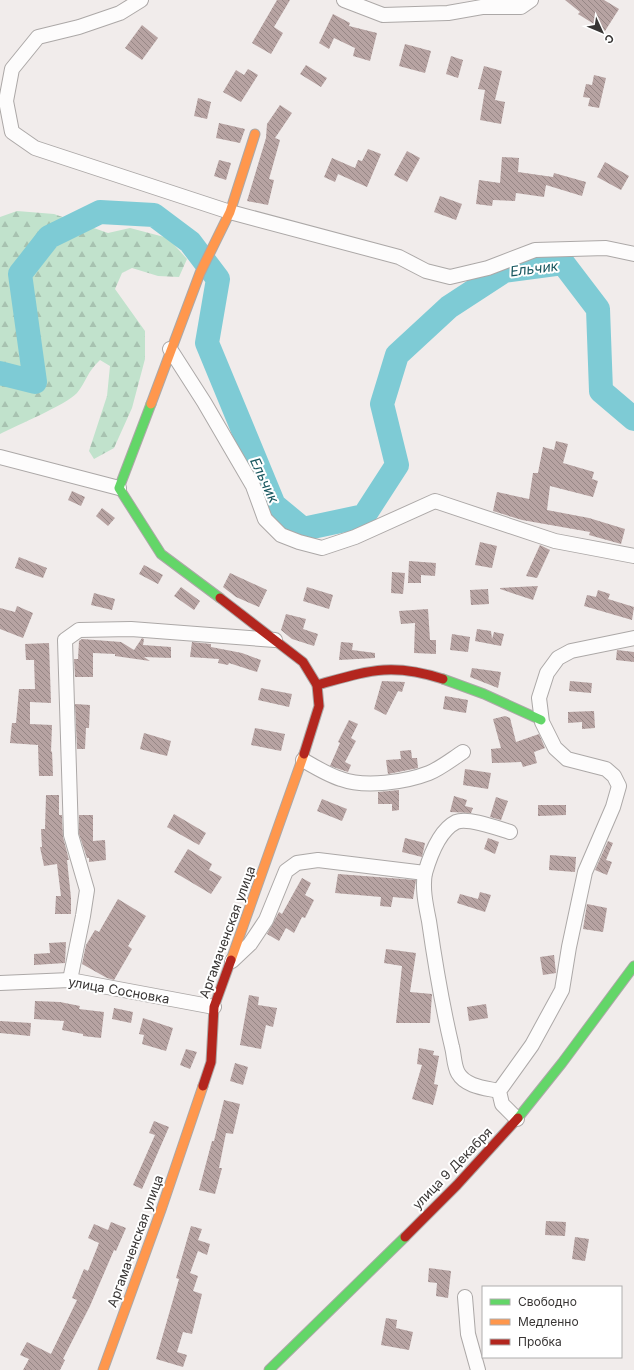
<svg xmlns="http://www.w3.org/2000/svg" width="634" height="1370" font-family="Inter,sans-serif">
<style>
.forest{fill:url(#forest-firs)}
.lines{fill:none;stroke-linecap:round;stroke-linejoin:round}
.river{stroke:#7ecbd5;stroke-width:24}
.building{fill:url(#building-back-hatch)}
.street-casing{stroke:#aca8a7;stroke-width:16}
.fast-casing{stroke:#aca8a7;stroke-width:11}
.slow-casing{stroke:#aca8a7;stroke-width:11}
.jam-casing{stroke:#aca8a7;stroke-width:11}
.street{stroke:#fdfcfc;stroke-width:14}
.fast{stroke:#63d668;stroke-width:9}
.slow{stroke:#ff974d;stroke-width:9}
.jam{stroke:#b3261e;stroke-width:9}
.labels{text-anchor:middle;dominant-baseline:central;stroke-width:4;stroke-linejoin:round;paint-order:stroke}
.street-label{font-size:13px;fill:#383534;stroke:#fff}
.water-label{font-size:14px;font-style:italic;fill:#18575f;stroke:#fff}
</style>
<defs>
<pattern id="forest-firs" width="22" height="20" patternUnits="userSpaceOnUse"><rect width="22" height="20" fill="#c1e2cc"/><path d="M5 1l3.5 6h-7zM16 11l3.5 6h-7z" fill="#a7c2b0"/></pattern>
<pattern id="building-back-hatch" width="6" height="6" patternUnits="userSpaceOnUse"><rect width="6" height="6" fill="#b7a3a2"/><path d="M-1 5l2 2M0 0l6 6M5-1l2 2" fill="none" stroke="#968685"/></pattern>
</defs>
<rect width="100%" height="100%" fill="#f1eceb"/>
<path class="forest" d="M17,211L54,214L108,233L130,228L168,238L187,259L179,277L158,276L132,268L122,273L115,289L145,331V359L132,408L114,448L94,459L89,451L107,396L110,366L100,360C87,372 86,382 77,393C66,405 17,425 0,434V217Z"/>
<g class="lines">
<path class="river" d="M0,373L35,382L20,274L49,237L100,212L154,215L190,242L218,279L207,343L274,505L303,529L364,516L397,465L382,404L397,355L449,307L504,271L563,263L598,309L601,391L634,419"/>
</g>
<g class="building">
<path d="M277,0H290L274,27L283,33L271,54L252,43Z"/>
<path d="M565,0H604L619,9L605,31L578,14L580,12Z"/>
<path d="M333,14L350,23L349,26L377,33L370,61L353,56L355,48L334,38L329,49L319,43Z"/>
<path d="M142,25L158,38L142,60L125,48Z"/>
<path d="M405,44L431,51L425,73L399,66Z"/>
<path d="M451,56L463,60L458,78L446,74Z"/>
<path d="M306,65L327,78L321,87L300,74Z"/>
<path d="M484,66L502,71L495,100L505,102L501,124L480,120L485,90L478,89Z"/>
<path d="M248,69L258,75L241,102L223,92L236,70L244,75Z"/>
<path d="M594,75L606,78L599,108L588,106L590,98L583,97L586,84L592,85Z"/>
<path d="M198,98L211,102L207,119L194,116Z"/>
<path d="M280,105L292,113L275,138L280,140L269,179L274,180L268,205L247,201L266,138L267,124Z"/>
<path d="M219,123L245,129L240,143L216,138Z"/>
<path d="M368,149L381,154L367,187L338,174L335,182L324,177L332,158L355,168L358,160L362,161Z"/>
<path d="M407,151L420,158L407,182L394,175Z"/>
<path d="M502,157L519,158L518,172L553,177L554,173L586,182L582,196L546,185L544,197L516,193L515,201L493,200L492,206L476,204L479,180L500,183Z"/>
<path d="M219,160L231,163L226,180L214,176Z"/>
<path d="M605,162L629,176L621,190L597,177Z"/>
<path d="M440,196L462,204L456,220L434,212Z"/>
<path d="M556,441L568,444L563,463L594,472L592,479L598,481L593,497L550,486L547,510L589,518L625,529L621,544L589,535L590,532L522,520L493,511L497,492L529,499L533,473H538L543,447L554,450Z"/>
<path d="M72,491L85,497L81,506L68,500Z"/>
<path d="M102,508L115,518L108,526L96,516Z"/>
<path d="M480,542L497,546L492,568L475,565Z"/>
<path d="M540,545L550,550L537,578L526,576Z"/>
<path d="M19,557L47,568L43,578L15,568Z"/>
<path d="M409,561L436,563L435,576L421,575V583H408Z"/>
<path d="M144,565L163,575L158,584L139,574Z"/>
<path d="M392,572L405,573L403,594L391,593Z"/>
<path d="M230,573L267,590L259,607L236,597L223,587Z"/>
<path d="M538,586L533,600L500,589V588Z"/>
<path d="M181,587L200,601L194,610L174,596Z"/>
<path d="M307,587L333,595L329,609L303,601Z"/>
<path d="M488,589L489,604L471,605L470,590Z"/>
<path d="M598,590L610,594L608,599L634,607L632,620L584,606L587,595L596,597Z"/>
<path d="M94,593L115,599L112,610L91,605Z"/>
<path d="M17,606L33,613L23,638L0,629V608L15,612Z"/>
<path d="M428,609L430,640H436V654L414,653L415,623L401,624L399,611Z"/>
<path d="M286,614L306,619L303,629L318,634L314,646L292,639L281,630Z"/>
<path d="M477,629L491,631L492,639L494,632L504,634L501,646L475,641Z"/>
<path d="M452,634L470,637L468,652L450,650Z"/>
<path d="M142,638L144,639L143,645L171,647V658L144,657L150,661L115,656V654L93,653V677H75L74,659H78L79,641L82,639L121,642L134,650Z"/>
<path d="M192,642L211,644V647L242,653L261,660L257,672L229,663L228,665L218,663L219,659L190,657Z"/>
<path d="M341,642L353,643L352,650L375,653V658L339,660Z"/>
<path d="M49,643L51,703L30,702V724L52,725L51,752L52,751L53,776H39L38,745L10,743L12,723H16L19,689H35L34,660H26L25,644Z"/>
<path d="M617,650L634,652V662L616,660Z"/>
<path d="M472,668L501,672L498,688L470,677Z"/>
<path d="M382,681L405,682L402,692L398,691L386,715L374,709Z"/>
<path d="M570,681L592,683L591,693L569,691Z"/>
<path d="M261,688L292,694L289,707L258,700Z"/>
<path d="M445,696L468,700L466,713L443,709Z"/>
<path d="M75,704L90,705L89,728H86L85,749H77Z"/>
<path d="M594,711L595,728L582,729V722L568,723V712Z"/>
<path d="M505,716L510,718L516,742L539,734L545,748L534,752L537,763L523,767L521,762L492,763L491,749L501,748L493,719Z"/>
<path d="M349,720L358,724L351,738L356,741L345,762L351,765L348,772L330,766L340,743L338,742Z"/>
<path d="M255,728L285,734L281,751L251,745Z"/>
<path d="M144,733L171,741L167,756L140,749Z"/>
<path d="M411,750L412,758H417L418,768L388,774L386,760L401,759L400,751Z"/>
<path d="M465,769L491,773L488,789L463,785Z"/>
<path d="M399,790V810L392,811V804H378V792Z"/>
<path d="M46,795H59V815H62L63,837L69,860H67L71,898V914H55L56,896H61L57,864L44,866L40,847H42L41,829H45Z"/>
<path d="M454,796L467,800L465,806L473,808L471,813L450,812Z"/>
<path d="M496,797L508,801L501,820L490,817Z"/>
<path d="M322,799L347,809L342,821L317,811Z"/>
<path d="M538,805H566V815L538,816Z"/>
<path d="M174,814L206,833L199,845L167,827Z"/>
<path d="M79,815H93V841L105,840L106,860L89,862V858H87L79,834Z"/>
<path d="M405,838L425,843L422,857L402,852Z"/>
<path d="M488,838L499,842L495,854L484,849Z"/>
<path d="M608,841L613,843L606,860L612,862L607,875L595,870Z"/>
<path d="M188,849L212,864L209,870L222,877L211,894L174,872Z"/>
<path d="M550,855L576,857L575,872L549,870Z"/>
<path d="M338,874L416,880L413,899L393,897L391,907L380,906L381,897L335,893Z"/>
<path d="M302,878L311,883L305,895L314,900L305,918L302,917L294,933L286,928L279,941L267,934L279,912L282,914Z"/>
<path d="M480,892L491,895L485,912L457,903L460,894L478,899Z"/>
<path d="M118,899L146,916L128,946L132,949L114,980L107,978L82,964L86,945L95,930L99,932Z"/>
<path d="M587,904L607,908L603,932L583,929Z"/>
<path d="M66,942L65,963L34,965V954L50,953L49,943Z"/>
<path d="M386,949L416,953L410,992L432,994L430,1023H396L402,966L384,963Z"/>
<path d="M554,955L556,973L543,975L540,957Z"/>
<path d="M249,995L259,997L258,1005L277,1008L273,1027L266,1025L261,1049L240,1045Z"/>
<path d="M35,1001L60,1002L80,1006L79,1009L104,1012L101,1038L83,1036V1034L62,1030L64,1021L34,1019Z"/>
<path d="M486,1004L488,1018L469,1021L467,1007Z"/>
<path d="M114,1008L133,1012L131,1023L112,1019Z"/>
<path d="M143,1018L173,1028L166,1051L142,1044L144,1035L139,1034Z"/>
<path d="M0,1021L31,1023L30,1036L0,1033Z"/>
<path d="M419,1048L434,1051L433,1055L439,1056L434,1084L438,1085L433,1105L412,1099L422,1065L417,1064Z"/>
<path d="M186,1049L197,1052L190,1069L180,1065Z"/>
<path d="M235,1063L248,1067L243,1085L230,1081Z"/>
<path d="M224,1100L240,1104L233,1134L226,1133L219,1168H222L215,1194L199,1190L212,1141H214Z"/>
<path d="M154,1121L169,1127L142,1189L133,1185L155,1135L149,1133Z"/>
<path d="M546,1221L566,1222L565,1236L545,1235Z"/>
<path d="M111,1222L126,1228L116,1251L114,1250L90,1306L63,1359L65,1360L60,1370H23L29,1359L20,1355L27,1342L51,1354L77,1300L72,1298L84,1269L88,1271L99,1243L88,1238L94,1224L108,1230Z"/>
<path d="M191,1226L202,1229L198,1240L210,1244L207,1255L198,1251L190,1273L198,1276L193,1291L202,1294L192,1334L183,1332L177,1352L187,1355L183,1367L156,1359L179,1279L176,1278Z"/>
<path d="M575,1237L589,1239L585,1261L572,1259Z"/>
<path d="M429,1268L451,1271L448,1298L436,1296L437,1283L428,1282Z"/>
<path d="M386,1318L397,1320L396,1328L413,1332L409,1350L381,1345Z"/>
</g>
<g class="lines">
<defs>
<g id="street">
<path d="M141,0L120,13L79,27L38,37L12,69L6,101L12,132L35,148L230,212L399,257L426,271L450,277L488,268L535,250L606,248L634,254"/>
<path d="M344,0L383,15L448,13L482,7H521L531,0"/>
<path d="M170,349L204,402L253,486L265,519L281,535L299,542L322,548L355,537L435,501L555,541L634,556"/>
<path d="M0,457L119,488"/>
<path d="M303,760C315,767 328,775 341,779C365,788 406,782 429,773C441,768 452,759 463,752"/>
<path d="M232,961L250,944L266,920L286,871L297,863L318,860L425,873"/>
<path d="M70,980L83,916L87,890L71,835L65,640L79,630L131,629L275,640"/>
<path d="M0,983L70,980L214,1007"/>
<path d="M499,1091C486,1088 466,1087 458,1073C454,1066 454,1054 452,1047C442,1005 435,963 429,921C426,906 422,888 425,873C430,856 440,830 456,822C468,817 497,828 510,832"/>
<path d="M517,1119L502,1104L499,1091L532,1045L562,990L569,947L585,872L613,807L619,786L614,776L606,769L567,759L555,748L542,722L539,698L547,673L558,658L571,651L634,638"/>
<path d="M465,1297L468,1334L478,1370"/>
</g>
<g id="fast">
<path d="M151,404L119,488L161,554L220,598"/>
<path d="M443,679L484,694L541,720"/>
<path d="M518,1118L562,1063L634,966"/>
<path d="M269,1370L405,1237"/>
</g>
<g id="slow">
<path d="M151,404L200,273L230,212L255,134"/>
<path d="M231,960L304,754"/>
<path d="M103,1370L161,1210L203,1086"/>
</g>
<g id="jam">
<path d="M220,598L303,662L317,685L319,706L304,754"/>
<path d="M317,685C368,671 390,662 443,679"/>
<path d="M203,1086L211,1062L214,1007L231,960"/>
<path d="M405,1237L457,1185L518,1118"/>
</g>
</defs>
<use href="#street" class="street-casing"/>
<use href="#fast" class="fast-casing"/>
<use href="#slow" class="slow-casing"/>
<use href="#jam" class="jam-casing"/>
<use href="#street" class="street"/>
<use href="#fast" class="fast"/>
<use href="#slow" class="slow"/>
<use href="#jam" class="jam"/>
</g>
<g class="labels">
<g class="street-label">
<text transform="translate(227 932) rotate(-70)">Аргамаченская улица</text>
<text transform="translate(119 990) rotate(10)">улица Сосновка</text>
<text transform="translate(452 1168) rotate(-46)">улица 9 Декабря</text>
<text transform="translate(135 1241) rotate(-70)">Аргамаченская улица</text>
</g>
<g class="water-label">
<text transform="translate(534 268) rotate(-7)">Ельчик</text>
<text transform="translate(265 480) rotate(65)">Ельчик</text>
</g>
</g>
<rect x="482" y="1286" width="140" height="72" fill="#ffffff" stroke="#afaeae"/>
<rect x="490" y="1299" width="20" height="6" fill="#63d668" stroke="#afaeae"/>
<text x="518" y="1306" font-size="12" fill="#383534">Свободно</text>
<rect x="490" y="1319" width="20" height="6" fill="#ff974d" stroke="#afaeae"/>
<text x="518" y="1326" font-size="12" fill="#383534">Медленно</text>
<rect x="490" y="1339" width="20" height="6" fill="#b3261e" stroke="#afaeae"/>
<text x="518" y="1346" font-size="12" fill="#383534">Пробка</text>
<g transform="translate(602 32) rotate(134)" stroke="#ffffff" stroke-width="3" paint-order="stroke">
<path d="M0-3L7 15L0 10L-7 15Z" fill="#383534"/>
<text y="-6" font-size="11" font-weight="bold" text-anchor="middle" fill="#383534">С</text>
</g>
</svg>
